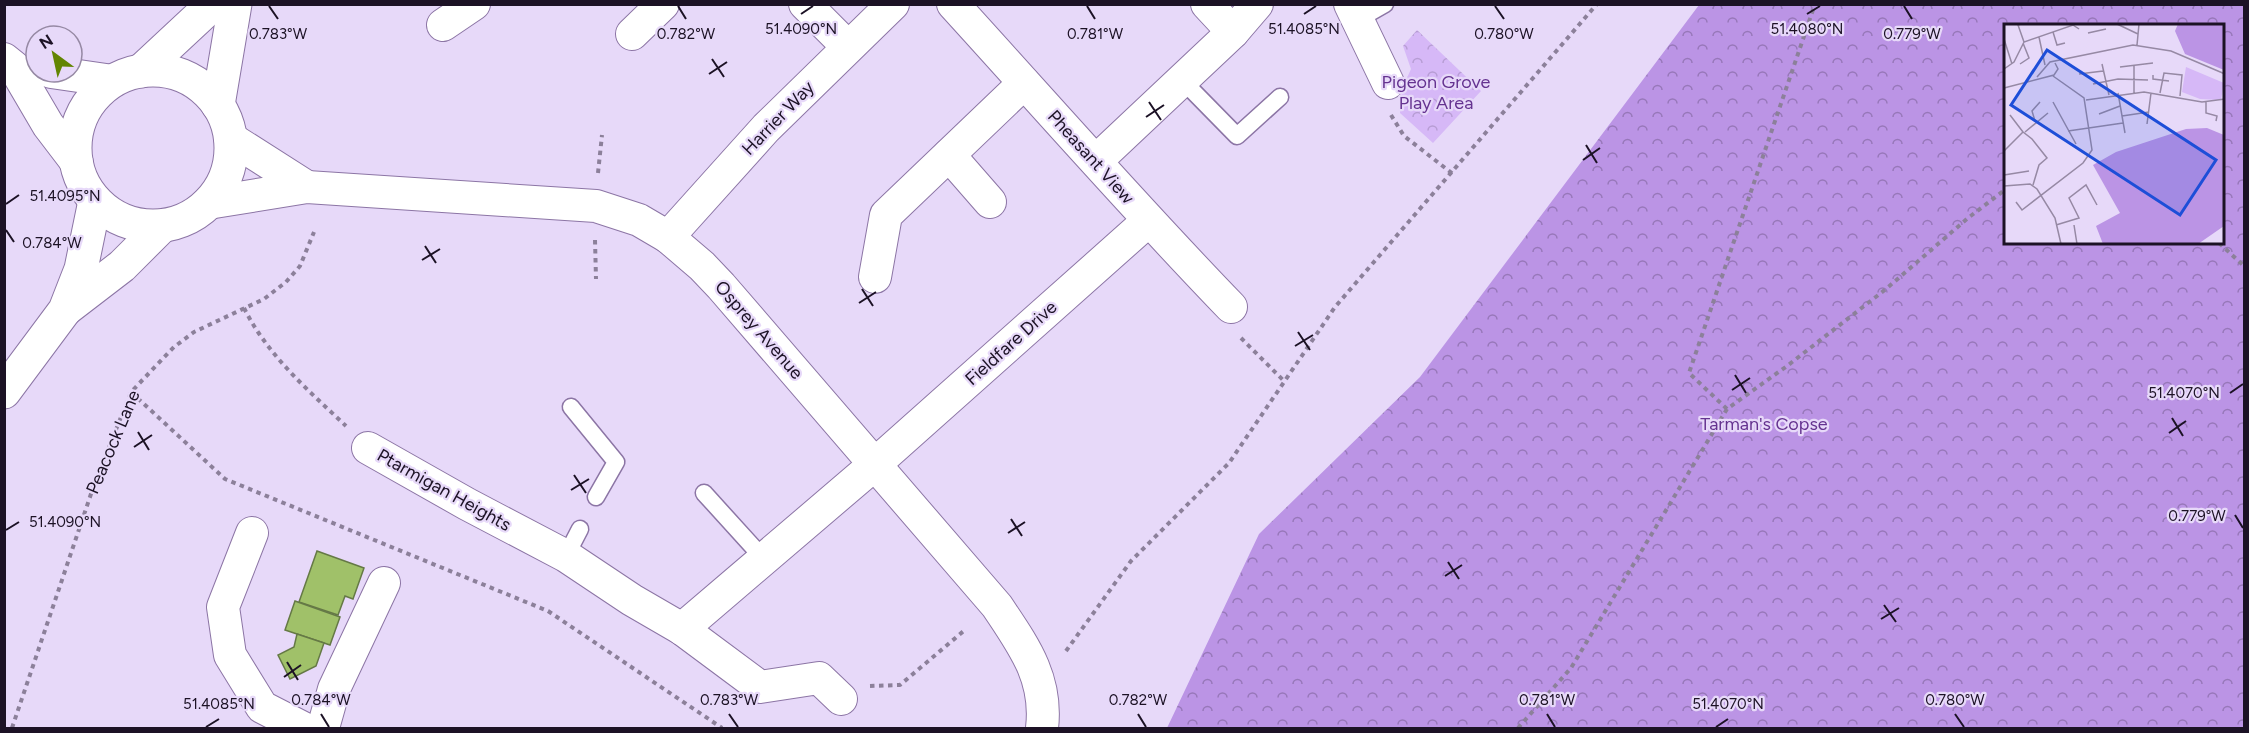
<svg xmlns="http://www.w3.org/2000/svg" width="2249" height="733" font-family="Figtree,sans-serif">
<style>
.forest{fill:url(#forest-crowns);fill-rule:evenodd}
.park{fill:url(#park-crowns)}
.building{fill:#a0c169;stroke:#657946;stroke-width:1.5}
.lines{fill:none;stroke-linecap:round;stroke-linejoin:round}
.lane-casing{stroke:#8c75a5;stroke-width:19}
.street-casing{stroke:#8c75a5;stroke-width:34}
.secondary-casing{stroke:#8c75a5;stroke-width:35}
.path{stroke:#8c809a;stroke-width:4;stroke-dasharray:4.5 4.5;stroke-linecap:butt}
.lane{stroke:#fff;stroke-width:16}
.street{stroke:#fff;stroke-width:32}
.secondary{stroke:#fff;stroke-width:33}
.ticks{fill:none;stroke:#1c1225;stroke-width:2}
.labels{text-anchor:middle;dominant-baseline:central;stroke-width:4.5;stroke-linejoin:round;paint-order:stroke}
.park-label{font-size:18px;fill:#653390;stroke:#e7d9f9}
.street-label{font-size:18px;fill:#1c1225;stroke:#e7d9f9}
.inset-road{fill:none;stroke:#9689a4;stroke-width:1.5}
.view{fill:#1d4ed8;fill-opacity:0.15;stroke:#1d4ed8;stroke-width:3}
.inset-edge{fill:none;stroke:#1c1225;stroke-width:3}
.ticks-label{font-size:15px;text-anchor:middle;fill:#1c1225;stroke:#e7d9f9;stroke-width:4.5;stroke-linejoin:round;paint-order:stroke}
</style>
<defs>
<pattern id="forest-crowns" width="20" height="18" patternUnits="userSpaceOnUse" patternTransform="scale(1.5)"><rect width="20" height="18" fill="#bb94e5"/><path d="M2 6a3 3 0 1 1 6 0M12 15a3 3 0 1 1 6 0" fill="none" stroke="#9777b9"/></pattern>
<pattern id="park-crowns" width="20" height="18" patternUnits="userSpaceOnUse" patternTransform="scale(1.5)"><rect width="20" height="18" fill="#d6b8f7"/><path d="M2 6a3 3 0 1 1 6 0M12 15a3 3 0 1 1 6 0" fill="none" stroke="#b79dd4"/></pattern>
</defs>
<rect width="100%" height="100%" fill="#e7d9f9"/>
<path class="forest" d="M1699,5H2244V728H1167L1259,534L1420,377ZM2006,26H2224V243H2006Z"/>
<path class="park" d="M1417,30L1481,91L1433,143L1400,113L1402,89L1411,69L1403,46Z"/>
<g class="building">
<path d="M317,551L364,568L353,599L345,596L338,615L299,602Z"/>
<path d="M295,601L340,617L330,645L285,630Z"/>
<path d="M297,634L324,643L316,666L290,679L278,655L294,647Z"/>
</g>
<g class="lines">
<defs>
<g id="lane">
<path d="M1357,20L1385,4"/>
<path d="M1182,80L1237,136L1280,97"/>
<path d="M571,407L616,462L596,497"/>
<path d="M704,493L764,559"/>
<path d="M566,556L580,529"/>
</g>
<g id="street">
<path d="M805,4L848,47"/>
<path d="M953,4C1046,106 1136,209 1231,307"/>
<path d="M1207,4L1233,32"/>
<path d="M1350,4L1388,83"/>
<path d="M443,25L474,4"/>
<path d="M632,34L663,4"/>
<path d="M4,59L14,67L48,125L77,163"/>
<path d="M51,72L113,81"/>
<path d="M230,138L307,187"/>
<path d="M949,155L990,202"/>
<path d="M1096,161L1233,32L1257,4"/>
<path d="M208,203L307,187L596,206L639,220L668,237L702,266L721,286L997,606C1023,645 1048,678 1042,728"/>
<path d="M668,237L766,128L893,4"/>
<path d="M875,277L886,215L1024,83"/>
<path d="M368,448L467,504L566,556L632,600L682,629L760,687L819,678L841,699"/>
<path d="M252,533L223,607L230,655L262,707L303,728"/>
<path d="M682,629L874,465L1148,221"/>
<path d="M323,728L334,689L384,583"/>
</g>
<g id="secondary">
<circle cx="153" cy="148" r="78"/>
<path d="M141,71L213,4"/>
<path d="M218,105L235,4"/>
<path d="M66,309L122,266L162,226"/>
<path d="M4,392L65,310L81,269L95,201"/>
</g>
</defs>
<use href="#lane" class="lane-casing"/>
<use href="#street" class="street-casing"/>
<use href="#secondary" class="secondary-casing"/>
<g class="path">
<path d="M1391,115L1404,136L1453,174"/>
<path d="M598,173L602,135"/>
<path d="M595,240L596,279"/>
<path d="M2219,243L2244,266"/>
<path d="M244,308C268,356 308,390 346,426"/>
<path d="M1241,338L1285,382"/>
<path d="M131,392L225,479L548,611L722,728"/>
<path d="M1727,409L1689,373L1815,4"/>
<path d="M1066,651L1131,561L1229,463L1335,307L1597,4"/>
<path d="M870,686L900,685L966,629"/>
<path d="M12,728L95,482L131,392L174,347L194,332L264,299L286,282L300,266L314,232"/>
<path d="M1518,728L1571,668L1727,409L1787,366L1886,289L1968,218L2006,189"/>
</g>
<use href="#lane" class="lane"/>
<use href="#street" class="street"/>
<use href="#secondary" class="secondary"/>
</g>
<path class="ticks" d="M269,6L278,19M678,6L686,19M1087,6L1095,19M1495,6L1504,19M1904,6L1912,19M801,14L813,6M1304,14L1316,6M1807,14L1820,6M712,59L724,77M709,74L727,62M1149,102L1161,120M1146,117L1164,105M1586,145L1597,163M1583,160L1600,148M6,204L19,195M6,230L14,242M425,246L436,263M422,260L440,249M862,289L873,306M859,303L876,292M1298,332L1310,350M1295,346L1313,335M1735,375L1746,393M1732,390L1750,378M2230,393L2243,384M2172,418L2183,436M138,432L149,450M2169,433L2186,421M134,447L152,435M574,475L586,493M571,490L589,479M2235,515L2243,528M1011,519L1022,536M6,530L19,522M1008,533L1025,522M1448,562L1459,579M1445,576L1462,565M1884,605L1896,622M1881,619L1899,608M287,662L298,680M284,677L301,665M321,714L329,727M729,714L738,727M1138,714L1146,727M1547,714L1555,727M1955,714L1964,727M206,727L219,719M1716,727L1728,719"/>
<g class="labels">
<g class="park-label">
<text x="1436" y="82">Pigeon Grove<tspan x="1436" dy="21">Play Area</tspan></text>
<text x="1764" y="424">Tarman's Copse</text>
</g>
<g class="street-label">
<text transform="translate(778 118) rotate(-46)">Harrier Way</text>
<text transform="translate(1091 157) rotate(48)">Pheasant View</text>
<text transform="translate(759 330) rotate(49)">Osprey Avenue</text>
<text transform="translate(1011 343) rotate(-42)">Fieldfare Drive</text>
<text transform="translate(113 442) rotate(-67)">Peacock Lane</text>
<text transform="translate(444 490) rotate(29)">Ptarmigan Heights</text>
</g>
</g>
<g transform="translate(2004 24)">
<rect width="220" height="220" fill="#e7d9f9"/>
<path d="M174,0H220V46L181,30L171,7ZM203,104L220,111V202L194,220H99L92,202L116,189L89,141L112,128L182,105Z" fill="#bb94e5"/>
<path d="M182,43L220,59L217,76L196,75L178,68Z" fill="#d6b8f7"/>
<path class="inset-road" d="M17,0L14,1L20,18M113,0L134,10M49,8L53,21L61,19M84,9L102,5M35,13L41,41M0,15L8,40M133,21L135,0M16,40L25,34L19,19M98,40L105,71M130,42V70M116,43L149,39M0,45L10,38L20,18L69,1L75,5M75,50L99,47M149,51V55L165,57M33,53L46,38L129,21L167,27L221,50M89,60L114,55L144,56M0,64L50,51L54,45L51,39M114,69L121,109M156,69L160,49L178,51L176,72M82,76L140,68L198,78L221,75M49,78L72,120M202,78V89L213,92L212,97M95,90L116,82M6,91L19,108M118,92L145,88M31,97L28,87L36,78M143,100L147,69M64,107L119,99M21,108L44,89M0,127L19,108L28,115L43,134L35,141L29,161M0,151L25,147M0,162L26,160L33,165L51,194L57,220M12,178L18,186L79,139L88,126L80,74L49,52M52,201L75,194L65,174L82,161L93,181M70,201L73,220"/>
<path class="view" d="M43,26L212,136L176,191L7,81Z"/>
<rect width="220" height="220" class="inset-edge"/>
</g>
<g class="ticks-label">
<text x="801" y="34">51.4090°N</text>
<text x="1304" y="34">51.4085°N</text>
<text x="1807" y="34">51.4080°N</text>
<text x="278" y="39">0.783°W</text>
<text x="686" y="39">0.782°W</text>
<text x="1095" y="39">0.781°W</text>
<text x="1504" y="39">0.780°W</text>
<text x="1912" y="39">0.779°W</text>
<text x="65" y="201">51.4095°N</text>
<text x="52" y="248">0.784°W</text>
<text x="2184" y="398">51.4070°N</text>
<text x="2197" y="521">0.779°W</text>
<text x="65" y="527">51.4090°N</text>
<text x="321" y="705">0.784°W</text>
<text x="729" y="705">0.783°W</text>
<text x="1138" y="705">0.782°W</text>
<text x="1547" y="705">0.781°W</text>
<text x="1955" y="705">0.780°W</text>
<text x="219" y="709">51.4085°N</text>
<text x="1728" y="709">51.4070°N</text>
</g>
<rect width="2249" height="733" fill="none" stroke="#1c1225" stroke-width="12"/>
<g transform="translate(54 54) rotate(327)"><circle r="28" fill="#e7d9f9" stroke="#9689a4" stroke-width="1.5"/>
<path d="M0-4.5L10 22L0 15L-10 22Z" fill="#628502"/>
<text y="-9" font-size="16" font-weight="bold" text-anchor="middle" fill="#1c1225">N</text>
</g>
</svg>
